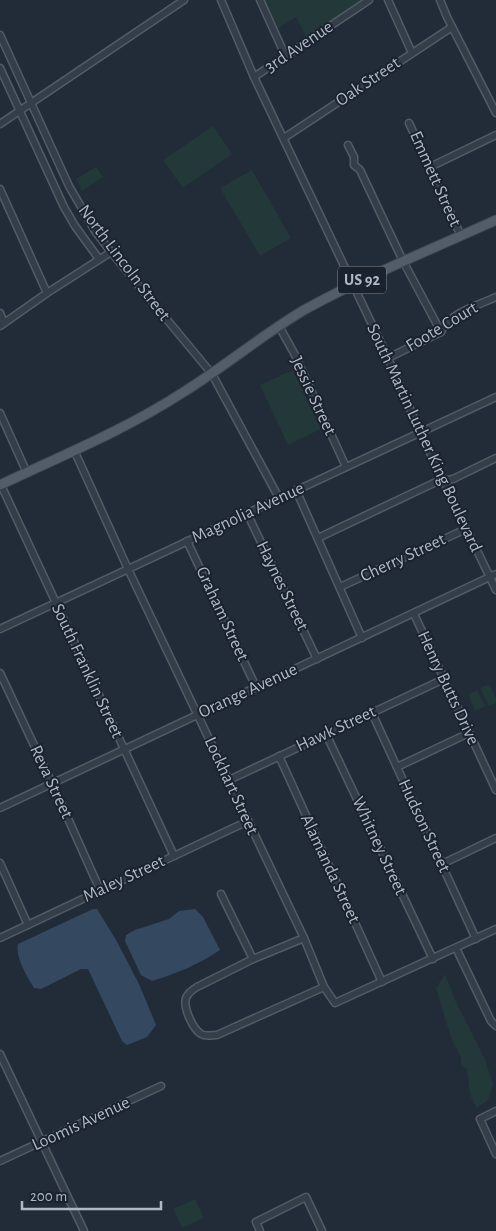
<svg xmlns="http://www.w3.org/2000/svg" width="496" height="1231" font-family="'Alegreya Sans',sans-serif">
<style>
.green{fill:#223839}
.water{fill:#344960}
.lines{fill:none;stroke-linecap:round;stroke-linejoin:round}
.minor-casing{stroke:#525b66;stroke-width:9}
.major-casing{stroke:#3d4752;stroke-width:11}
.minor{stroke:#343e49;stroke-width:6}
.major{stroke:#525d69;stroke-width:9}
.labels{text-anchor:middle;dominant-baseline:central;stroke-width:4;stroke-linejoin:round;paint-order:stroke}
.shield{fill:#1a232d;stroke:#828b97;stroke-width:1}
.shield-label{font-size:16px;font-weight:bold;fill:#afb8c5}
.street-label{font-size:18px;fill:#afb8c5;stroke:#1a232d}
</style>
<rect width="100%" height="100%" fill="#212c38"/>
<g class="green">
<path d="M260,0H364L309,41L296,17L274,31Z"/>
<path d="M213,126L232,154L183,188L163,160Z"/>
<path d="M96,167L103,177L82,191L76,179Z"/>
<path d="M252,170L291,238L260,256L220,188Z"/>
<path d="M293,370L321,429L288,445L260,385Z"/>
<path d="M489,684L496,699V703L489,706L480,688Z"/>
<path d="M477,690L485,706L475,711L468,695Z"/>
<path d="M445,974L456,1002L484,1057L493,1084L488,1100L477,1108L470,1095L467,1069L461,1065V1057L451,1038L436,988Z"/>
<path d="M195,1199L204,1218L182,1228L173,1209Z"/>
</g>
<g class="water">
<path d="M93,909H97L116,940L139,984L156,1025L147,1037L127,1045L122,1041L88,969H81L41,989L34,988C27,976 15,957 18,944Z"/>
<path d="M195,909L203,917L220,950C200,964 175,974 152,981L141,975L125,941L126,935L135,930L169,919L179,911Z"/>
</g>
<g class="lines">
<defs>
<g id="minor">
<path d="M221,0L254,77L388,358L420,432L496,590"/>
<path d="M260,0L285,55"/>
<path d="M388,0L412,53"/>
<path d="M440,0L447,17L496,113"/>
<path d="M0,35L69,186L95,231L111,252L212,374L279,498"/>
<path d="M0,68L64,207L75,226L99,259"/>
<path d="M254,77L369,0"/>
<path d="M409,123L461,236"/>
<path d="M0,124L184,0"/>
<path d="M284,138L452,27"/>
<path d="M348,145L354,157V165L360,170L403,261L441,332"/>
<path d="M430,167L496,135"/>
<path d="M0,189L47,293"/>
<path d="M0,313L4,323"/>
<path d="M0,326L47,293L111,252"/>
<path d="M279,326L295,355L346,467"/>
<path d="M388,358L441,332C450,312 477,306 496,297"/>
<path d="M0,413L27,473"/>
<path d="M74,450L128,569L304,938L324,987L335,1003L496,929"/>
<path d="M1,485L174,856"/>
<path d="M296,490L362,638"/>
<path d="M247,513L317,659"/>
<path d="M318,538L436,482L453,479L496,458"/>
<path d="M187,541L256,687"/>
<path d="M340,587L466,529"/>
<path d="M414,614L496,790"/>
<path d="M0,629L496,397"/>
<path d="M0,673L57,794L100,890"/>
<path d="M372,713L476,939"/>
<path d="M326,734L433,959"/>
<path d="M279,756L382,982"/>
<path d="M397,767L469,733"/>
<path d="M229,780L444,679"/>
<path d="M0,808L496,574"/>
<path d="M0,863L28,925"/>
<path d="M442,864L496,838"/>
<path d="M221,894L253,959"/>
<path d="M0,938L248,821"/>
<path d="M304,938L253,959L197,987C192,990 188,993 186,998C183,1008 193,1029 201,1034C206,1037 212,1035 217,1035L324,987"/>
<path d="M456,948L491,1021L496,1026"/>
<path d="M0,1054L84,1231"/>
<path d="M496,1111L480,1119L496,1154"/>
<path d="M0,1161L161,1086"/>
<path d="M260,1231L256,1222L306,1197L322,1231"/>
</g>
<path id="major" d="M0,485C61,456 125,430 182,393C224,367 262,335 304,310C366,276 432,249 496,220"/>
</defs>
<use href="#minor" class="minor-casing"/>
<use href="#major" class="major-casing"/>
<use href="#minor" class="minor"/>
<use href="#major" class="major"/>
</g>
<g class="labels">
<rect class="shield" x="338" y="266.5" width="48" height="27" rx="4"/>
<g class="shield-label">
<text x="362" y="280">US 92</text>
</g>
<g class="street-label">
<text transform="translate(299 47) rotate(-34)">3rd Avenue</text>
<text transform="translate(368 82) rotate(-34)">Oak Street</text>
<text transform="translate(435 179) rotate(66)">Emmett Street</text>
<text transform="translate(124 263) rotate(53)">North Lincoln Street</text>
<text transform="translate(442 327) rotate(-31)">Foote Court</text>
<text transform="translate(313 396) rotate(65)">Jessie Street</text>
<text transform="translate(424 438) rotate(65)">South Martin Luther King Boulevard</text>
<text transform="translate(248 513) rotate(-25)">Magnolia Avenue</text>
<text transform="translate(403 558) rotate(-25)">Cherry Street</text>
<text transform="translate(282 586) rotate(64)">Haynes Street</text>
<text transform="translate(222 614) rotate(65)">Graham Street</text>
<text transform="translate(87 671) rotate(65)">South Franklin Street</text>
<text transform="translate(448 688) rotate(65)">Henry Butts Drive</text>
<text transform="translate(248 691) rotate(-25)">Orange Avenue</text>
<text transform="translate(336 729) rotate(-25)">Hawk Street</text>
<text transform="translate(51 782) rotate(65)">Reva Street</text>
<text transform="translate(231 786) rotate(65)">Lockhart Street</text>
<text transform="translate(424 826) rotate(65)">Hudson Street</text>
<text transform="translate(379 846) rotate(65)">Whitney Street</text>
<text transform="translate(330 869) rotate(65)">Alamanda Street</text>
<text transform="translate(124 879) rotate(-25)">Maley Street</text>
<text transform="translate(81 1124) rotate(-25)">Loomis Avenue</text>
</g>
</g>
<path d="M22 1201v8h139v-8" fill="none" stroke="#afb8c5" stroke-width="2.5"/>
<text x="30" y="1201" font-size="15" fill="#afb8c5" stroke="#1a232d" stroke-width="4" paint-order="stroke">200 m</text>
</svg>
